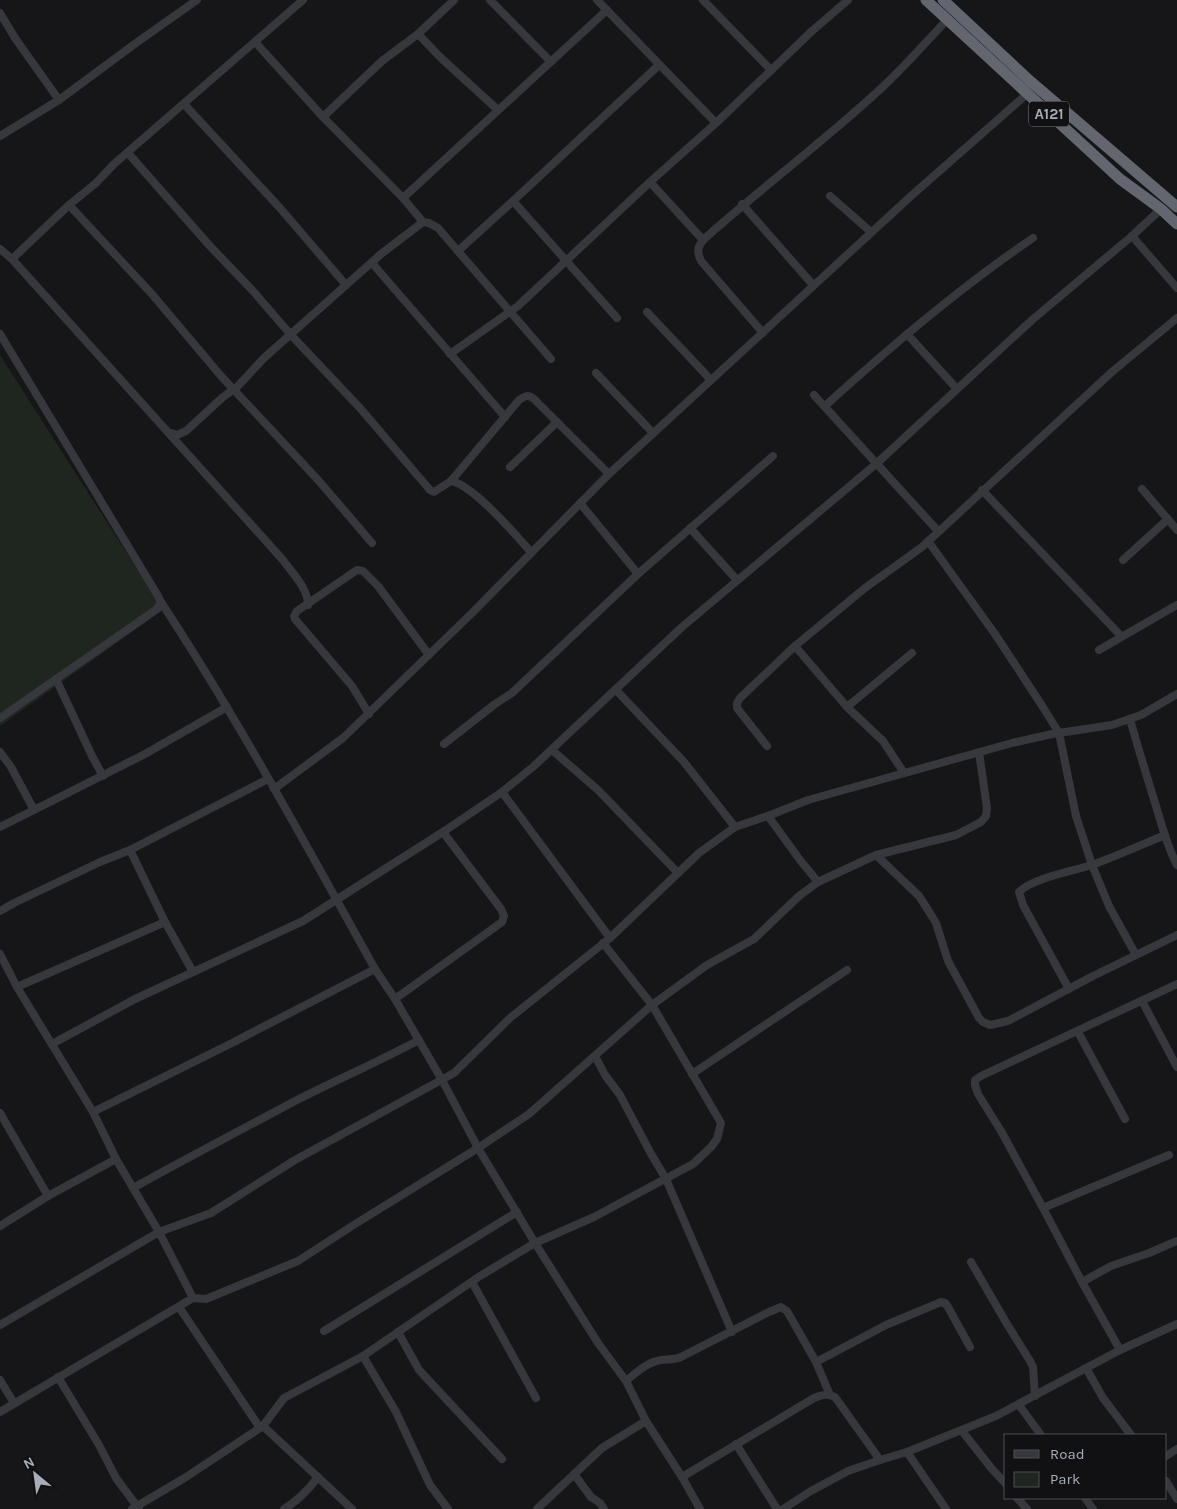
<svg xmlns="http://www.w3.org/2000/svg" width="1177" height="1509" font-family="Karla,sans-serif">
<style>
.green{fill:#1e261f}
.lines{fill:none;stroke-linecap:round;stroke-linejoin:round}
.minor{stroke:#37383d;stroke-width:8}
.highway{stroke:#63666e;stroke-width:11}
.labels{text-anchor:middle;dominant-baseline:central;stroke-width:4;stroke-linejoin:round;paint-order:stroke}
.shield{fill:#111113;stroke:#7b7e86;stroke-width:1}
.shield-label{font-size:15px;font-weight:bold;fill:#a8adb8}
</style>
<rect width="100%" height="100%" fill="#161618"/>
<path class="green" d="M0,355L163,610L0,726Z"/>
<g class="lines">
<g class="minor">
<path d="M490,0L551,62"/>
<path d="M597,0L716,123"/>
<path d="M703,0L771,70"/>
<path d="M0,13L15,38L59,100"/>
<path d="M418,34L440,57L498,110"/>
<path d="M255,42L323,117L403,198L423,222L429,223L438,228L551,359"/>
<path d="M184,104L280,208L346,285"/>
<path d="M323,117L382,61L418,34L454,0"/>
<path d="M0,136L59,100L136,43L197,0"/>
<path d="M128,153L209,245L253,291L291,335L360,408L430,490L434,492L451,481L519,400C525,396 528,394 534,399L609,474"/>
<path d="M650,182L703,240"/>
<path d="M830,196L871,232"/>
<path d="M403,198L607,10"/>
<path d="M742,204L813,285"/>
<path d="M69,205L151,293L221,376L319,481L372,543"/>
<path d="M1161,209L1132,236L1177,288"/>
<path d="M0,249L12,259L283,560C292,573 308,588 308,605"/>
<path d="M458,251L513,201"/>
<path d="M12,259L69,205L96,183L114,164L303,0"/>
<path d="M372,263L505,417"/>
<path d="M647,312L711,380"/>
<path d="M617,318L513,201L659,65"/>
<path d="M763,333L701,261C697,252 697,248 703,240C759,190 819,145 875,94C901,71 923,45 947,20"/>
<path d="M0,334L158,596L161,602L157,609L0,718"/>
<path d="M907,334L957,389"/>
<path d="M450,354L518,306L650,182L716,123L812,31L848,0"/>
<path d="M596,373L653,433"/>
<path d="M814,395L938,531"/>
<path d="M825,406C891,346 959,288 1033,238"/>
<path d="M168,432L177,435L186,431L223,397L237,387L264,358L381,254L423,222"/>
<path d="M510,467L557,422"/>
<path d="M451,481C473,485 515,534 531,552"/>
<path d="M1142,489L1177,530"/>
<path d="M982,490L1121,636"/>
<path d="M580,503L638,574"/>
<path d="M690,528L737,580"/>
<path d="M928,541L995,634L1041,704L1059,733L1076,816L1092,865L1109,906L1136,955"/>
<path d="M1123,560L1168,519"/>
<path d="M161,602C239,721 306,845 375,969L395,999L442,1080L478,1148L535,1243L598,1343L626,1381L646,1421L682,1477L700,1509"/>
<path d="M795,646L847,707L883,741L904,773"/>
<path d="M1099,650L1177,605"/>
<path d="M56,679L92,756L103,776"/>
<path d="M616,690L684,762L735,827"/>
<path d="M847,707L912,653"/>
<path d="M369,714L352,686L295,619L294,616L297,611L357,570L363,571L378,586L429,655"/>
<path d="M1130,719C1138,748 1147,777 1156,806C1162,826 1167,846 1177,865"/>
<path d="M444,744L495,704L512,693L638,574L773,456"/>
<path d="M767,746L737,708V703L740,698L795,646L865,588L922,547L1113,371L1177,318"/>
<path d="M552,750L598,790L678,873"/>
<path d="M0,752L11,767L34,810L145,754L227,707"/>
<path d="M274,789L343,738L471,614L609,474L911,196L1027,94"/>
<path d="M502,792L610,938"/>
<path d="M768,816L800,860L818,882"/>
<path d="M0,827L34,810"/>
<path d="M876,855L919,896L928,910L936,923L948,961L979,1018L983,1022L990,1025L1008,1021L1093,976L1177,935"/>
<path d="M0,911L14,903L100,862L130,850L268,779"/>
<path d="M165,922L193,972"/>
<path d="M0,954L17,987L93,1112L116,1159L159,1232L193,1298L0,1412"/>
<path d="M17,987L165,922L130,850"/>
<path d="M1069,989L1023,905L1019,892C1033,878 1073,871 1092,865C1117,856 1141,845 1165,835"/>
<path d="M395,999L502,922L504,916L501,909L443,832"/>
<path d="M1142,1001L1177,1067"/>
<path d="M1078,1032L1125,1119"/>
<path d="M52,1044L135,999L303,921L443,832L502,792L534,766L682,627L876,464L1032,320L1132,236"/>
<path d="M595,1056L605,1075L620,1095L650,1152L666,1179L732,1332"/>
<path d="M692,1074L847,970"/>
<path d="M93,1112L232,1043L375,969"/>
<path d="M0,1113L48,1196"/>
<path d="M133,1188C187,1158 241,1130 295,1101C336,1080 378,1062 419,1040"/>
<path d="M1043,1208L1169,1155"/>
<path d="M0,1226L48,1196L116,1159"/>
<path d="M971,1262L1007,1324L1030,1361L1033,1367L1035,1396"/>
<path d="M472,1282L536,1398"/>
<path d="M1082,1282L1111,1266L1149,1253L1177,1241"/>
<path d="M193,1298L206,1299L298,1261L352,1226L478,1148L529,1114L652,1005L707,965L754,939L799,896L818,882L876,855L956,835L981,822L986,816L987,808L979,752"/>
<path d="M179,1307L260,1428"/>
<path d="M0,1325L159,1232L211,1213L295,1160L454,1073L510,1018L610,938L699,853L735,827L768,816L808,800L1012,743L1052,734L1112,725L1141,715L1177,694"/>
<path d="M324,1331L517,1212"/>
<path d="M398,1332L419,1370L502,1459"/>
<path d="M1120,1350L1082,1282L1043,1208L1001,1131L978,1094L975,1085V1080L981,1076L1177,984"/>
<path d="M363,1356L396,1412L430,1485L448,1509"/>
<path d="M816,1362L886,1325L941,1302L945,1303L948,1307L970,1347"/>
<path d="M1086,1368L1103,1398L1131,1435"/>
<path d="M58,1377L99,1445L116,1478L139,1509"/>
<path d="M0,1380L14,1403"/>
<path d="M626,1381C636,1373 647,1362 661,1360C668,1359 674,1360 681,1357L769,1312L781,1307L787,1311L816,1362L830,1395"/>
<path d="M1019,1405L1041,1435"/>
<path d="M263,1426L352,1509"/>
<path d="M962,1431L992,1469L1006,1484"/>
<path d="M736,1444L777,1509"/>
<path d="M907,1452L946,1509"/>
<path d="M1166,1456L1177,1449"/>
<path d="M574,1474L591,1497L600,1503L604,1509"/>
<path d="M682,1477L814,1398C821,1395 827,1393 835,1397L880,1460"/>
<path d="M1166,1481L1177,1499"/>
<path d="M1017,1498L1027,1509"/>
<path d="M1085,1498L1093,1509"/>
<path d="M132,1509L183,1479L263,1426L284,1398L363,1356L480,1276L535,1243L594,1217L693,1164L711,1147L717,1139L721,1123L652,1005L603,943"/>
<path d="M284,1509C298,1501 308,1490 318,1477"/>
<path d="M537,1509L602,1448L646,1421"/>
<path d="M783,1509L811,1491L848,1471L880,1460L907,1452L996,1416L1120,1350L1177,1324"/>
</g>
<g class="highway">
<path d="M926,0L1120,179L1161,209L1177,224"/>
<path d="M943,0L1030,81L1177,207"/>
</g>
</g>
<g class="labels">
<rect class="shield" x="1029" y="101.5" width="40" height="25" rx="4"/>
<g class="shield-label">
<text x="1049" y="114">A121</text>
</g>
</g>
<rect x="1004" y="1434" width="162" height="65" fill="#111113" stroke="#4d4f55"/>
<rect x="1014" y="1450" width="25" height="8" fill="#37383d" stroke="#4d4f55"/>
<text x="1050" y="1459" font-size="15" fill="#a8adb8">Road</text>
<rect x="1014" y="1472" width="25" height="15" fill="#1e261f" stroke="#4d4f55"/>
<text x="1050" y="1484" font-size="15" fill="#a8adb8">Park</text>
<g transform="translate(35 1474) rotate(331)" stroke="#111113" stroke-width="4" paint-order="stroke">
<path d="M0-4L9 19L0 12L-9 19Z" fill="#a8adb8"/>
<text y="-8" font-size="14" font-weight="bold" text-anchor="middle" fill="#a8adb8">N</text>
</g>
</svg>
